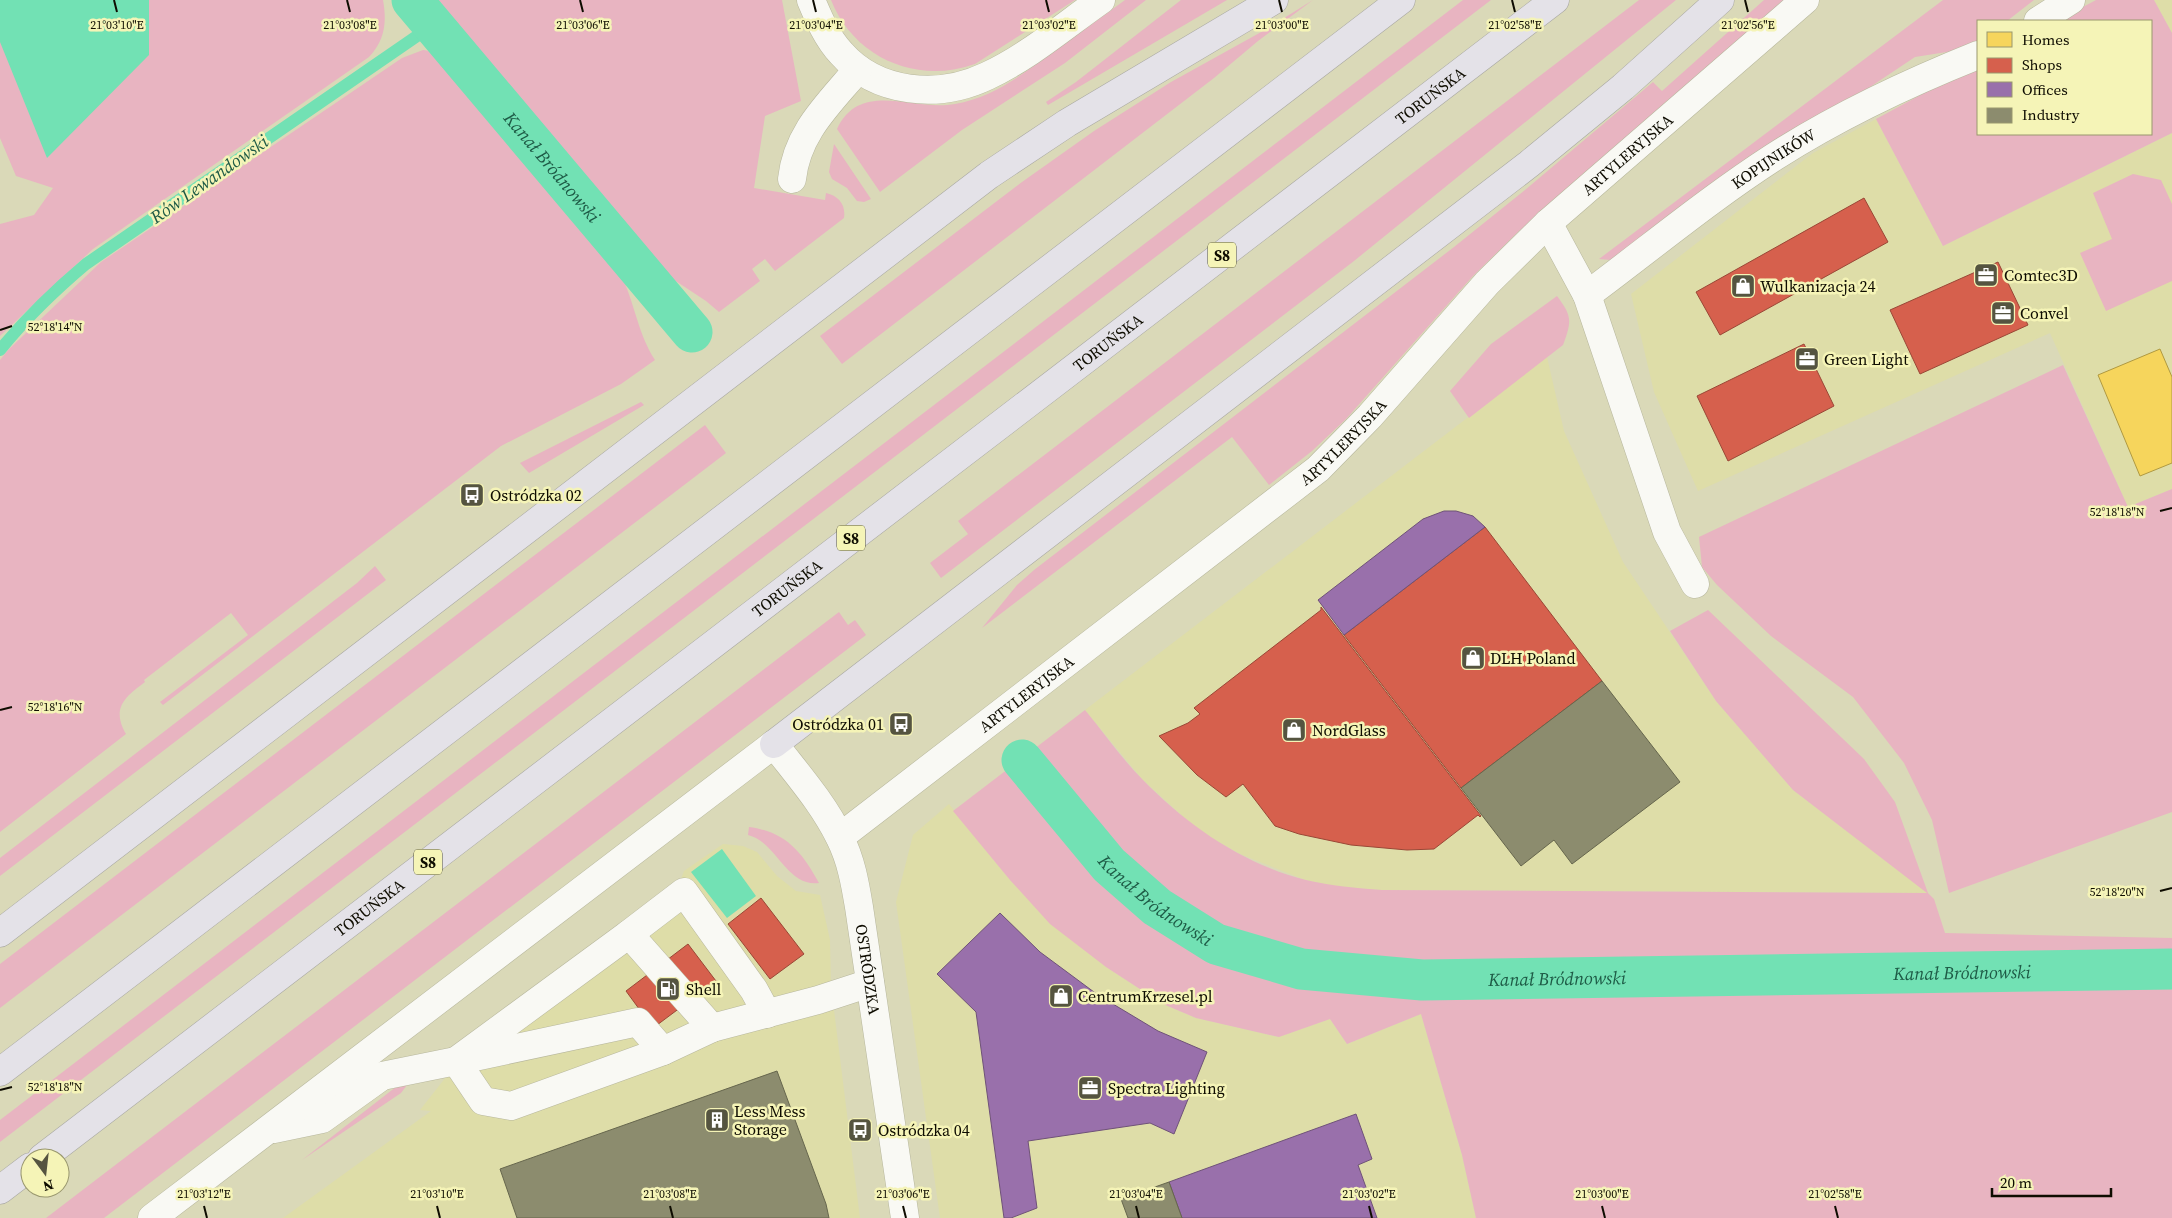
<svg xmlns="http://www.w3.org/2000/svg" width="2172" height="1218" font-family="'Source Serif 4',serif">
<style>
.built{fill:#dedda8}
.green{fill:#e8b4c1}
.water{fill:#72e1b4}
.homes{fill:#f6d55c;stroke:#b09940}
.shops{fill:#d6604d;stroke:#9a4736}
.offices{fill:#9970ab;stroke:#6f5278}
.industry{fill:#8c8c6e;stroke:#66664d}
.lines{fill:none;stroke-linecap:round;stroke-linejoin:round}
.stream{stroke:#72e1b4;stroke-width:12}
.canal{stroke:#72e1b4;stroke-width:41}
.minor-casing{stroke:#b7b79d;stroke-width:29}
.highway-casing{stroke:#a8a7a2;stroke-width:29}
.minor{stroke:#f9f9f4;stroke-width:28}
.highway{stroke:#e4e2e8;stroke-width:28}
.ticks{fill:none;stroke:#0e0c00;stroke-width:2}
.labels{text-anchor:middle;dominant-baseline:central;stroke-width:5;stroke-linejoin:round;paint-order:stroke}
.shield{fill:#f5f4b7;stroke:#535237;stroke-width:1}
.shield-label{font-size:15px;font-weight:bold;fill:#0e0c00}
.street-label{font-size:16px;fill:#0e0c00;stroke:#f5f4b7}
.poi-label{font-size:16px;fill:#0e0c00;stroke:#f5f4b7;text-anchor:start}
.water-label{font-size:18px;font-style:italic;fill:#1e5b46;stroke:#f5f4b7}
.ticks-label{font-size:12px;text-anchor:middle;fill:#0e0c00;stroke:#f5f4b7;stroke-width:5;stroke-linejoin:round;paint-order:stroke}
</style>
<rect width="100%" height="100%" fill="#dad9b8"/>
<g class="built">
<path d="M2154,0H2172V33Z"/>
<path d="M1876,119L1943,246L2172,133V489L2128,507L2050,333L1698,491L1654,392L1631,294L1813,153Z"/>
<path d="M1547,357L1564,431L1623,562L1716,701L1793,790L1928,893L1382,890L1338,887L1305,880L1240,854L1210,837L1190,823L1142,779L1085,710Z"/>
<path d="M949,804L1010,880L1106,967L1163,1004L1196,1018L1278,1037L1330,1019L1347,1044L1421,1014L1462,1155L1476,1218H940L896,902L913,835Z"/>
<path d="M723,844L743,846L757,852L777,876L796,891L820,895L830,940L831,986L860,1218H283L431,1111L420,1110L446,1077L680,882L684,871Z"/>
</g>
<g class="green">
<path d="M0,0H383C387,22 385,40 369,57L93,249L0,336V224L34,215L53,188L16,176L0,138Z"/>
<path d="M429,0H782L801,101L765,116L754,188L825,200L826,193C839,196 846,205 844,218L775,271L765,259L752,269L760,281L719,312L706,301L656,268L633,247Z"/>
<path d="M831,0H1075L975,64C917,85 854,58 831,0Z"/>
<path d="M1125,0H1146L1065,63L962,130L880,192L837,129C861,79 913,112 955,104C994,97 1023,74 1054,51C1078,34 1102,17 1125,0Z"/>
<path d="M1181,0H1227L1048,105L1046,102L1076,82Z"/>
<path d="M1313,0L1258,41L1214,78L842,364L820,336L1022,182L1094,131L1171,82L1263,31Z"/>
<path d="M1463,0H1491L0,1142V1120Z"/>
<path d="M1639,0H1676L1354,261L941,578L930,563L968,534L958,521Z"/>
<path d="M1764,0H1792L1620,150L1519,231L1472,277L1346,419L1312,451L1269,485L1232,437L982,628L1017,585L1034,570L1454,247L1525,190L1653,82L1662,91Z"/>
<path d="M1943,0H2034L2007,21H1978V41L1953,51L1915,57L1611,260L1599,259Z"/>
<path d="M2096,0H2154L2172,33V133L1943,246L1876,119L1978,64V134H2151V21H2057Z"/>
<path d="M423,50L442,53L451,58L616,266C634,295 636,331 655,360L621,384L501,446L163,705L160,702L248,635L231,613L144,680L145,682C125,697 111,708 126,734L0,832V360L8,350L101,262L402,58Z"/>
<path d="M834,144L871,199L864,202L857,201L847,188L832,179L829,172Z"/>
<path d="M2133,174L2161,180L2172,204V281L2106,311L2080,253L2112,239L2093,193Z"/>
<path d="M1557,296C1572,316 1572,321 1563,345L1469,418L1450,391L1491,344Z"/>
<path d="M2063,365L2128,507L2172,489V812L1949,893L1932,820L1904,763L1853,697L1771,636L1717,585L1702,567L1699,537Z"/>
<path d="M641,402L644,405L529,473L520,463Z"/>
<path d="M705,425L726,453L0,1008V964Z"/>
<path d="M375,566L386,580L0,876V858L357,583Z"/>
<path d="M1708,610L1864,759L1895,802L1928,893L1934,899L1945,933L2172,938V1218H1476L1462,1155L1421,1014L1347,1044L1330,1019L1279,1037L1196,1018L1163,1004L1106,967L1050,924L1010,880L953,811L1085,710C1104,733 1122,759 1143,780C1188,826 1243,864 1306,880C1331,886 1356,888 1382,890L1927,893L1793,790L1716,701L1670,631Z"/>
<path d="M839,612L848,625L855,620L866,635L104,1218H46Z"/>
<path d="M749,827C786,832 802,852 819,883C786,887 777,842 748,835Z"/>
<path d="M413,1077L401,1093L302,1160L401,1083Z"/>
</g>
<g class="water">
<path d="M0,0H149V55L47,158L0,42Z"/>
<path d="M722,849L756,896L727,918L691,872Z"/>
</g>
<path class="homes" d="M2160,349L2172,377V463L2140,476L2098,375Z"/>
<g class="shops">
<path d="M1864,198L1888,242L1720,335L1696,292Z"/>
<path d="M1998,262L2028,325L1920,374L1890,310Z"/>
<path d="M1804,344L1834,406L1728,461L1697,396Z"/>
<path d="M1485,527L1602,681L1461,788L1344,635Z"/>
<path d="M1321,607L1481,816L1480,817L1478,815L1434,849L1407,850L1351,845L1299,834L1275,826L1243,784L1226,797L1197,775L1159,736L1188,723L1200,714L1194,708L1321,610Z"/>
<path d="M761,898L804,954L770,979L728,924Z"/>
<path d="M688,944L716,981L653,1028L626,991Z"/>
</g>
<g class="offices">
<path d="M1444,511H1456L1473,516L1485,527L1344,635L1318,600L1423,519Z"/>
<path d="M1000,913L1040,952L1098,995L1158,1031L1207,1052L1174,1134L1150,1123L1028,1141L1037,1208L1011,1218H1004L976,1012L937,974Z"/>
<path d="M1356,1114L1372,1159L1358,1165L1377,1218H1182L1169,1182Z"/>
</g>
<g class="industry">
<path d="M1602,681L1680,782L1572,864L1554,840L1521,866L1461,788Z"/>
<path d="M777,1071L826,1204L829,1218H517L500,1169Z"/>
<path d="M1169,1182L1182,1218H1128L1121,1199Z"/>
</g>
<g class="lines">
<path class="stream" d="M0,350C26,318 54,291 86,264L433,25"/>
<g class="canal">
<path id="s1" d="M412,0L692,332"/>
<path id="s2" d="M1022,760L1109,865L1157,907L1216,944L1301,969L1422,980L2172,969"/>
</g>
<defs>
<g id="minor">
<path d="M811,0C819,19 827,38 841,53C877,94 939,99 987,76C1028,57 1064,26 1101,0"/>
<path d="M2038,21L2071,0"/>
<path d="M792,179C797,132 829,104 858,69"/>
<path d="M1548,223L1587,295L1667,532L1695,584"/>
<path id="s3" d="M1587,295C1649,249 1709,199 1774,157C1838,116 1908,83 1978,55"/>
<path id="s4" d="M840,837L1318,469L1370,416L1487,283L1548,223L1805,0"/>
<path d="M629,934L684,892L754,990L767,1014"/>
<path d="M465,1059L638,1022L663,1051"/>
<path d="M456,1061L629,934L712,1028"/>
<path d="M274,1129L322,1119L382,1076L456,1061L483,1101L511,1106L663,1051L712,1028L818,1000L870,983"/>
<path id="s5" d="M152,1218L774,744C797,774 823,803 840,838C851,860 855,883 859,907L905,1218"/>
</g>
<g id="highway">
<path d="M774,744L1529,164L1623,87L1720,0"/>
<path d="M0,933L989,175L1067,123L1274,0"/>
<path d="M0,1072L1401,0"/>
<path id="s6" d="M42,1158L1555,0"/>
<path d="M0,1190L30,1167"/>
</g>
</defs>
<use href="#minor" class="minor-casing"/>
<use href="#highway" class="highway-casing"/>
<use href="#minor" class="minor"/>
<use href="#highway" class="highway"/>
</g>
<path class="ticks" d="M114,0L117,12M347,0L350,12M580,0L583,12M813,0L816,12M1046,0L1049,12M1279,0L1282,12M1512,0L1515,12M1745,0L1748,12M0,330L12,326M2160,511L2172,508M0,710L12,707M2160,891L2172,888M0,1090L12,1087M204,1206L207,1218M437,1206L440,1218M670,1206L673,1218M903,1206L906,1218M1136,1206L1139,1218M1369,1206L1372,1218M1602,1206L1605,1218M1835,1206L1838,1218"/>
<defs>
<symbol id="office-square" viewBox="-11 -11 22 22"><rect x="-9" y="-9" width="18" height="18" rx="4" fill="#555440" stroke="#f5f4b7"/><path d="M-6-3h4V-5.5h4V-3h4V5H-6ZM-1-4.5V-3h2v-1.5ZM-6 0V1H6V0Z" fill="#fff"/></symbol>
<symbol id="shop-square" viewBox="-11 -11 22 22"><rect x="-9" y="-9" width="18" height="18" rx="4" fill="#555440" stroke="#f5f4b7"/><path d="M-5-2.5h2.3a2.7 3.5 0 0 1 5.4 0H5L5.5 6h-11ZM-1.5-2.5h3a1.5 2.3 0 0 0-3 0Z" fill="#fff"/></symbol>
<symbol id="bus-square" viewBox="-11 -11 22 22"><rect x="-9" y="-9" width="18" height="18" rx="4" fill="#555440" stroke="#f5f4b7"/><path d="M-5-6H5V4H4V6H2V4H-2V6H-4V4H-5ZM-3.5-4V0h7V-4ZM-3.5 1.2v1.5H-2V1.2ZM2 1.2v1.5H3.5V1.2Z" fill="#fff"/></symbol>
<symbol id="fuel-square" viewBox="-11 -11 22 22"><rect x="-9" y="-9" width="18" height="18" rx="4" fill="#555440" stroke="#f5f4b7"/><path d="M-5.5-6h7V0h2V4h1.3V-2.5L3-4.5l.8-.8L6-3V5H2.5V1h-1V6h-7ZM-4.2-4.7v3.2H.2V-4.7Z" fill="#fff"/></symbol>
<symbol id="building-square" viewBox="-11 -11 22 22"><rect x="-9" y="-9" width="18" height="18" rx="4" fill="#555440" stroke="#f5f4b7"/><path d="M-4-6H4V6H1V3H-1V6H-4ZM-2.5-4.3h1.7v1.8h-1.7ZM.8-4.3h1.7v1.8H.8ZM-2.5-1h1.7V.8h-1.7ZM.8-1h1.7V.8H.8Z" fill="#fff"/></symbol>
</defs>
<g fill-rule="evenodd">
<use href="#office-square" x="1972" y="261" width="28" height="28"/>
<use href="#shop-square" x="1729" y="272" width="28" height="28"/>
<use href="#office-square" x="1989" y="299" width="28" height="28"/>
<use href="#office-square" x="1793" y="345" width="28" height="28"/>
<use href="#bus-square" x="458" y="481" width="28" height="28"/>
<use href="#shop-square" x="1459" y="644" width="28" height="28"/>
<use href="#bus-square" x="887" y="710" width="28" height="28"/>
<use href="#shop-square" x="1280" y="716" width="28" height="28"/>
<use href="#fuel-square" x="654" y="975" width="28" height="28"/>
<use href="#shop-square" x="1047" y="982" width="28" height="28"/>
<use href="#office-square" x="1076" y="1074" width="28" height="28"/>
<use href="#building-square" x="703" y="1106" width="28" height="28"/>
<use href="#bus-square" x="846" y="1116" width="28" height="28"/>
</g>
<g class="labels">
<g class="shield">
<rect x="1208" y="242.5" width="28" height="25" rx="4"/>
<rect x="837" y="525.5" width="28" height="25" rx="4"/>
<rect x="414" y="849.5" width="28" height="25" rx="4"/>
</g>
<g class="shield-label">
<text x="1222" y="255">S8</text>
<text x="851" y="538">S8</text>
<text x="428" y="862">S8</text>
</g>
<g class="street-label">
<text stroke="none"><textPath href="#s6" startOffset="1748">TORUŃSKA</textPath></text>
<text stroke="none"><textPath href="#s4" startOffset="1045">ARTYLERYJSKA</textPath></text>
<text stroke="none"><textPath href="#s3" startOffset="231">KOPIJNIKÓW</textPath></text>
<text stroke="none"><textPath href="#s6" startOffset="1342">TORUŃSKA</textPath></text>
<text stroke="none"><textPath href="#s4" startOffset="640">ARTYLERYJSKA</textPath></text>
<text stroke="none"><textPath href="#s6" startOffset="938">TORUŃSKA</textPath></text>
<text stroke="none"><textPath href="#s4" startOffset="235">ARTYLERYJSKA</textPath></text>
<text stroke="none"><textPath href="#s6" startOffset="412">TORUŃSKA</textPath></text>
<text stroke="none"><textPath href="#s5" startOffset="1032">OSTRÓDZKA</textPath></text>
</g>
<g class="poi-label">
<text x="2004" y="275">Comtec3D</text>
<text x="1760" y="286">Wulkanizacja 24</text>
<text x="2020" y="313">Convel</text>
<text x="1824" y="359">Green Light</text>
<text x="490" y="495">Ostródzka 02</text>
<text x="1490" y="658">DLH Poland</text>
<text x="884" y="724" text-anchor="end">Ostródzka 01</text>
<text x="1312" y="730">NordGlass</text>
<text x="686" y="989">Shell</text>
<text x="1078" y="996">CentrumKrzesel.pl</text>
<text x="1108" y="1088">Spectra Lighting</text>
<text x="734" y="1111">Less Mess<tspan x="734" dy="18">Storage</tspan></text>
<text x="878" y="1130">Ostródzka 04</text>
</g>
<g class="water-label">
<text stroke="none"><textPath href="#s1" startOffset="218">Kanał Bródnowski</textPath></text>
<text transform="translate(209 179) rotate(-35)">Rów Lewandowski</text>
<text stroke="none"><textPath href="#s2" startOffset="195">Kanał Bródnowski</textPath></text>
<text stroke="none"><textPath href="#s2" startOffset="1020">Kanał Bródnowski</textPath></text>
<text stroke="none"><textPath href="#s2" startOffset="615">Kanał Bródnowski</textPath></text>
</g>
</g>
<g class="ticks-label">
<text x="117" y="29">21°03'10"E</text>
<text x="350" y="29">21°03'08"E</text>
<text x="583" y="29">21°03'06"E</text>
<text x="816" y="29">21°03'04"E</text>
<text x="1049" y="29">21°03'02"E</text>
<text x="1282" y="29">21°03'00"E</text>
<text x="1515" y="29">21°02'58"E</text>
<text x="1748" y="29">21°02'56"E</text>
<text x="55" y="331">52°18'14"N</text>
<text x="2117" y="516">52°18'18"N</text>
<text x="55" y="711">52°18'16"N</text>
<text x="2117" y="896">52°18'20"N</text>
<text x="55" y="1091">52°18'18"N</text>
<text x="204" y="1198">21°03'12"E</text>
<text x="437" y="1198">21°03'10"E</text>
<text x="670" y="1198">21°03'08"E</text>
<text x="903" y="1198">21°03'06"E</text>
<text x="1136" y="1198">21°03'04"E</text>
<text x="1369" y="1198">21°03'02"E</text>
<text x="1602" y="1198">21°03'00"E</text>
<text x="1835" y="1198">21°02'58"E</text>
</g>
<rect x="1977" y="20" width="175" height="115" fill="#f5f4b7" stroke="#99976e"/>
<rect x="1987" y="32" width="25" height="15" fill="#f6d55c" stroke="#99976e"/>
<text x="2022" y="45" font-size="15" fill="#0e0c00">Homes</text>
<rect x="1987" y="58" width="25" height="15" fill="#d6604d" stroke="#99976e"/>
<text x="2022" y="70" font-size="15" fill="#0e0c00">Shops</text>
<rect x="1987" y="82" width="25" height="15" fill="#9970ab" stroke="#99976e"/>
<text x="2022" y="95" font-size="15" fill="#0e0c00">Offices</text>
<rect x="1987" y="108" width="25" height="15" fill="#8c8c6e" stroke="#99976e"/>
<text x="2022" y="120" font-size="15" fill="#0e0c00">Industry</text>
<g transform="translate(45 1173) rotate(165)"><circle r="24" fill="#f5f4b7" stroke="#99976e"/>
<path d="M0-4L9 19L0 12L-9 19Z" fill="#555440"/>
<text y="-8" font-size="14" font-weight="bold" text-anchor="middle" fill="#0e0c00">N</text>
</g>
<path d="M1992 1188v8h119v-8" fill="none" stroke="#0e0c00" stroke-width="2.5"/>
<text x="2000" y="1188" font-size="15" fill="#0e0c00" stroke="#f5f4b7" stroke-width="4" paint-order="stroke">20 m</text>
</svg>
